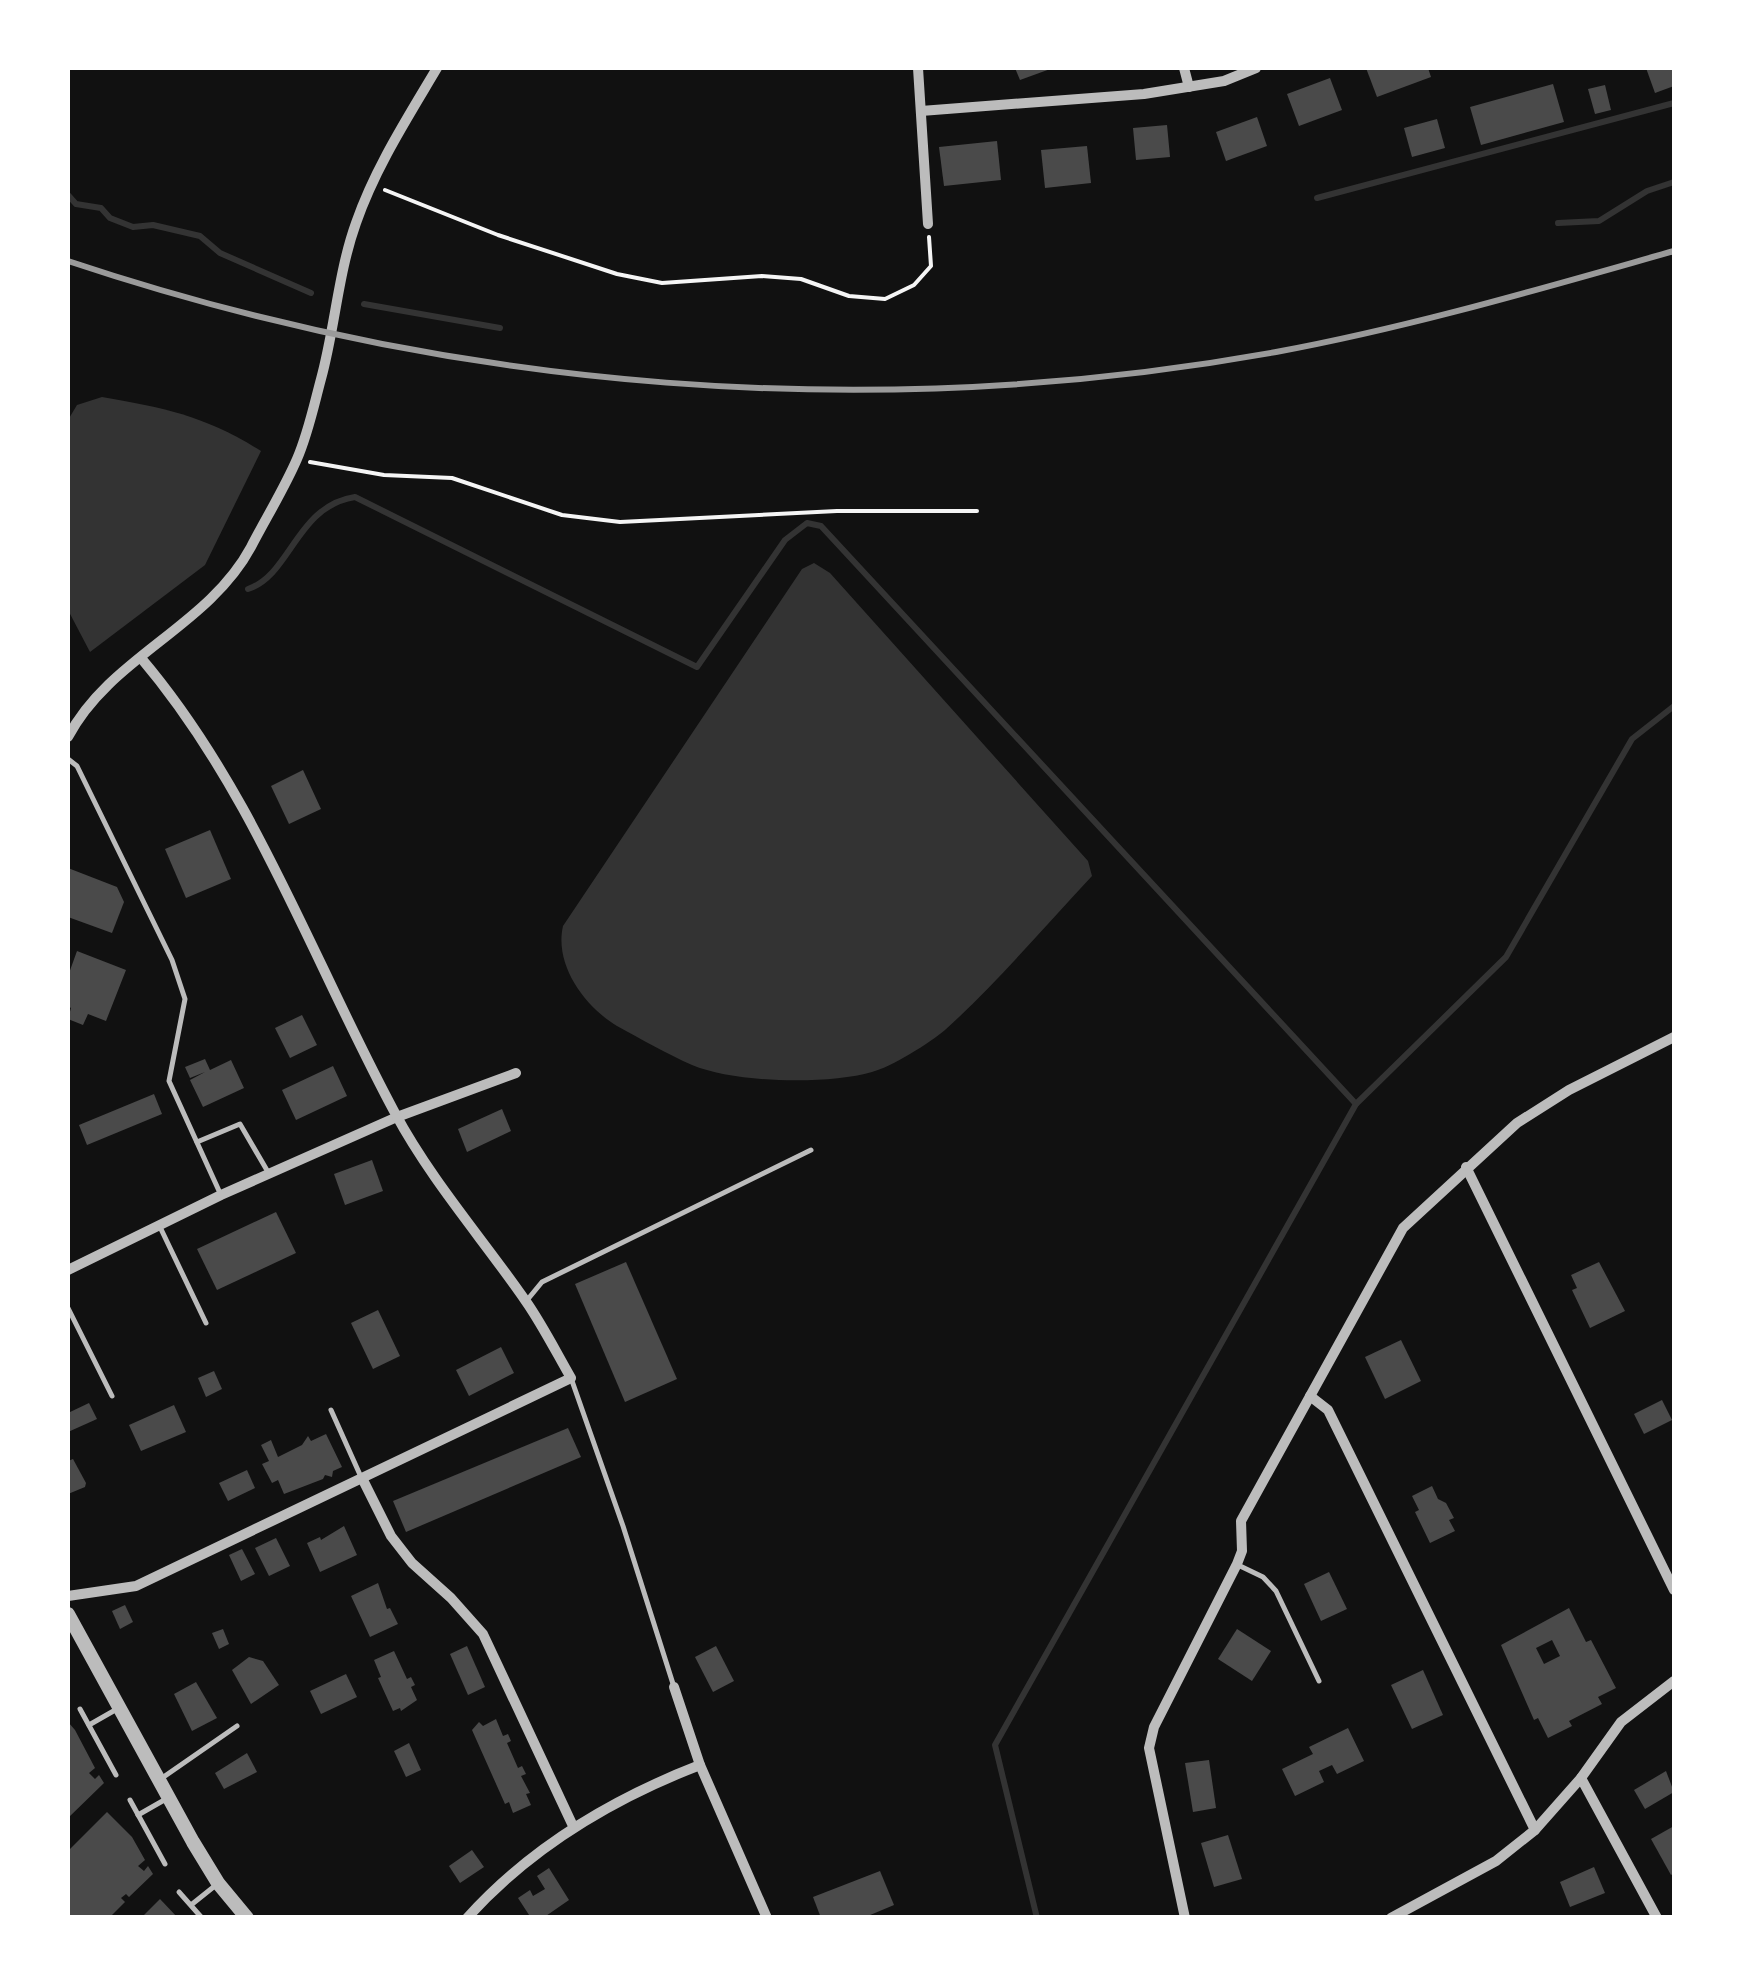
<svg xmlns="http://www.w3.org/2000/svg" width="1742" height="1985" font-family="'Asap Condensed',sans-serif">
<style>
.water{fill:#333}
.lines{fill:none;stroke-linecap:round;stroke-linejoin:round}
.stream{stroke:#333;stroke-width:6}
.building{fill:#4a4a4a;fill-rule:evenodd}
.path{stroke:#f5f5f5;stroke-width:4}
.service{stroke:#bcbcbc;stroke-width:5}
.minor{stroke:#bcbcbc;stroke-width:10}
.tertiary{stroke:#bcbcbc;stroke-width:14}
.rail{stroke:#9a9a9a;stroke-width:6}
</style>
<rect width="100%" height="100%" fill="#111"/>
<g class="water">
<path d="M102,397C166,408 205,416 261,451L205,565L90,652L68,610V420L77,405Z"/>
<path d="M814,563L830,573L1088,861L1092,876C1044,927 997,983 945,1030C930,1043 891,1067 872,1072C827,1085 735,1083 692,1065C667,1054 641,1039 617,1026C585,1007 554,965 563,926L802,569Z"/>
</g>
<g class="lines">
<g class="stream">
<path d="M68,195L76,204L101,208L110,218L133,227L153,225L200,236L220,253L311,293"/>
<path d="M1317,198L1674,103"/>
<path d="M1558,223L1599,221L1647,191L1674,182"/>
<path d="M364,304L500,328"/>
<path d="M248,589C291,575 296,506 355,497L697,667L785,540L807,523L821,526L1356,1104"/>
<path d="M1037,1918L995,1745L1356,1104L1506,957L1632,739L1674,706"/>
</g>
</g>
<g class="building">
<path d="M1015,68H1053L1020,80Z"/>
<path d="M1366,68H1428L1431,77L1377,97Z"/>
<path d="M1646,68H1674V86L1655,93Z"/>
<path d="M1330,78L1342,110L1299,126L1287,94Z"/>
<path d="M1553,84L1564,122L1481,145L1470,107Z"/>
<path d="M1605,85L1611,110L1595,114L1588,89Z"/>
<path d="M1257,117L1267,146L1226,161L1216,132Z"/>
<path d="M1437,119L1445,148L1412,157L1404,128Z"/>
<path d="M1167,125L1170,157L1136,160L1133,128Z"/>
<path d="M997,141L1001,180L944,186L939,147Z"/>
<path d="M1087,146L1091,183L1045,188L1041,150Z"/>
<path d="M303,770L321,809L289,824L271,786Z"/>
<path d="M210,830L231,879L186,898L165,849Z"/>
<path d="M68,868L117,887L124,902L112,933L68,917Z"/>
<path d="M77,951L126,970L106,1021L88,1014L83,1025L68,1019L71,1008L68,1006V976Z"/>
<path d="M302,1015L317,1045L290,1058L275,1028Z"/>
<path d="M205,1059L210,1070L231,1060L244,1088L203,1107L190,1080L205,1072L190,1078L185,1067Z"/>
<path d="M333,1066L347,1096L296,1120L282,1090Z"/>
<path d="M154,1094L162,1114L87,1145L79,1125Z"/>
<path d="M502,1109L511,1131L467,1152L458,1129Z"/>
<path d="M372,1160L383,1191L345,1205L334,1174Z"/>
<path d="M276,1212L296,1253L217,1290L197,1249Z"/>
<path d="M626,1262L677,1379L625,1402L575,1284Z"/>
<path d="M1599,1262L1625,1311L1590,1328L1572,1290L1577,1288L1571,1275Z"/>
<path d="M378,1310L400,1356L373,1369L351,1323Z"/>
<path d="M1401,1340L1421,1381L1385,1399L1365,1357Z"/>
<path d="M501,1347L514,1373L469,1396L456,1370Z"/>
<path d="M214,1371L222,1389L206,1397L198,1378Z"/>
<path d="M1662,1400L1672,1420L1644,1434L1634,1414Z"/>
<path d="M89,1403L97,1419L68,1432V1413Z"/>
<path d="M174,1405L186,1432L141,1451L129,1425Z"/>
<path d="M568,1428L581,1457L406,1532L393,1501Z"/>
<path d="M326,1434L342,1467L333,1471L332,1477L325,1475L323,1479L284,1494L278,1480L272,1483L262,1464L269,1461L261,1445L271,1440L278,1457L302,1445L308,1436L311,1441Z"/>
<path d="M73,1459L86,1483L85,1487L68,1494V1461Z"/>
<path d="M247,1470L255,1488L228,1501L219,1483Z"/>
<path d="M1432,1486L1438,1499L1446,1503L1454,1518L1449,1520L1455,1531L1430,1543L1415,1512L1419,1510L1412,1496Z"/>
<path d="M344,1526L357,1555L320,1572L307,1543L320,1537L321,1540Z"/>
<path d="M276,1538L290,1566L269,1576L255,1548Z"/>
<path d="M242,1549L255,1574L241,1581L229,1555Z"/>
<path d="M1329,1572L1347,1609L1321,1621L1304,1584Z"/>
<path d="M378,1583L387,1609L390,1608L398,1624L370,1637L351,1596Z"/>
<path d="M125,1605L133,1622L120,1629L112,1611Z"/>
<path d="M1569,1608L1586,1642L1591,1640L1616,1688L1598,1697L1602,1704L1569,1721L1572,1726L1548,1738L1538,1718L1534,1720L1501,1645ZM1552,1640L1560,1656L1544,1664L1536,1648Z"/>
<path d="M223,1629L229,1644L219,1649L212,1633Z"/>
<path d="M1237,1629L1271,1651L1252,1681L1218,1659Z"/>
<path d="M467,1646L485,1687L468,1695L450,1654Z"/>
<path d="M716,1646L734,1681L713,1692L695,1657Z"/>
<path d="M394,1651L407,1679L411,1677L415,1685L411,1687L417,1700L401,1711L400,1708L393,1711L378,1678L381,1677L374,1660Z"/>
<path d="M249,1657L263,1661L279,1685L251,1704L232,1670Z"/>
<path d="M1423,1670L1443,1715L1412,1729L1391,1685Z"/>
<path d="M346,1674L357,1697L321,1714L310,1691Z"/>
<path d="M196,1682L217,1718L192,1731L174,1694Z"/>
<path d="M496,1719L503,1736L508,1734L511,1741L507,1743L518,1768L522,1766L526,1774L521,1776L530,1793L526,1794L531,1805L513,1813L509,1802L505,1804L472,1730L479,1722L483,1726Z"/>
<path d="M68,1722L75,1730L95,1768L89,1773L95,1779L99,1775L104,1783L68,1818Z"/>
<path d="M1348,1728L1364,1761L1337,1774L1332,1765L1319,1771L1324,1782L1295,1796L1282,1769L1313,1754L1309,1747Z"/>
<path d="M409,1743L421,1770L406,1777L394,1751Z"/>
<path d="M247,1753L257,1772L224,1789L215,1773Z"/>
<path d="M1209,1760L1216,1808L1193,1812L1185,1763Z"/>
<path d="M1666,1771L1674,1792L1645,1809L1634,1790Z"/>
<path d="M107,1812L132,1837L145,1860L138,1866L144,1871L148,1866L153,1874L129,1897L126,1894L121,1898L125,1902L109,1918H68V1851Z"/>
<path d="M1674,1826V1873L1671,1875L1651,1839Z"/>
<path d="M1228,1835L1242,1879L1214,1887L1201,1843Z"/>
<path d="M472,1850L484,1867L460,1883L449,1866Z"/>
<path d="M1594,1867L1605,1893L1570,1907L1560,1882Z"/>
<path d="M549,1868L569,1900L543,1918H531L518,1898L530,1890L533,1896L545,1889L537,1876Z"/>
<path d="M880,1871L894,1905L863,1918H821L813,1897Z"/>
<path d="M160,1899L178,1918H141Z"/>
</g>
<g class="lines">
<g class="path">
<path d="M385,190L498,235L617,274L662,283L762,276L801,279L849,296L885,299L914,285L931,266L929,237"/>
<path d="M310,462L384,475L452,478L562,515L620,522L837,511H977"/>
</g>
<g class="service">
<path d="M68,759L77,766L172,960L185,999L169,1081L220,1193"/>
<path d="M197,1142L240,1124L268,1172"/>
<path d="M160,1227L206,1323"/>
<path d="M528,1299L542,1282L811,1150"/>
<path d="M68,1308L112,1396"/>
<path d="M571,1378L623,1526L674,1687"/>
<path d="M331,1410L361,1477"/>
<path d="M1238,1565L1263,1577L1276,1591L1319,1681"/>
<path d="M80,1709L116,1775"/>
<path d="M89,1725L117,1709"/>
<path d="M162,1778L237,1726"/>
<path d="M130,1800L165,1864"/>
<path d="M138,1815L166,1799"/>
<path d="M179,1892L202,1918"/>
<path d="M191,1905L216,1885"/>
</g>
<g class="minor">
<path d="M918,68L928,224"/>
<path d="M1184,68L1189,87"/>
<path d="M921,111L1144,94L1224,81L1256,68"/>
<path d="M68,737C110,657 208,627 251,547C266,518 284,489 297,459C308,434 314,405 321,379C335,328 338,273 356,223C375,168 408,117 437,68"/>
<path d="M1466,1167L1674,1590"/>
<path d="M68,1270L221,1195L397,1117L516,1073"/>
<path d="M1310,1396L1328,1410L1535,1830"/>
<path d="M363,1480L391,1536L412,1563L451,1598L483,1634L573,1826"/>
<path d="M68,1596L136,1586L571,1378C556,1352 542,1324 525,1300C482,1238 431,1180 395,1113C313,961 254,791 141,658"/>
<path d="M674,1687L700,1765"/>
<path d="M1581,1778L1657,1918"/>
<path d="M467,1918C531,1847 612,1799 700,1765L767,1918"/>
<path d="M1185,1918L1149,1748L1154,1727L1237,1564L1242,1551L1241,1521L1403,1228L1517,1123L1569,1090L1674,1037"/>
<path d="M1391,1918L1496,1861L1535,1830L1581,1778L1621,1722L1674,1681"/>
</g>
<path class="tertiary" d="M68,1614L193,1842L218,1883L247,1918"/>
<path class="rail" d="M68,261C457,391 872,425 1276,352C1411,327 1543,288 1674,251"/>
</g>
<rect width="1742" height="1985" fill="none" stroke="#ffffff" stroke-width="140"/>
</svg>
